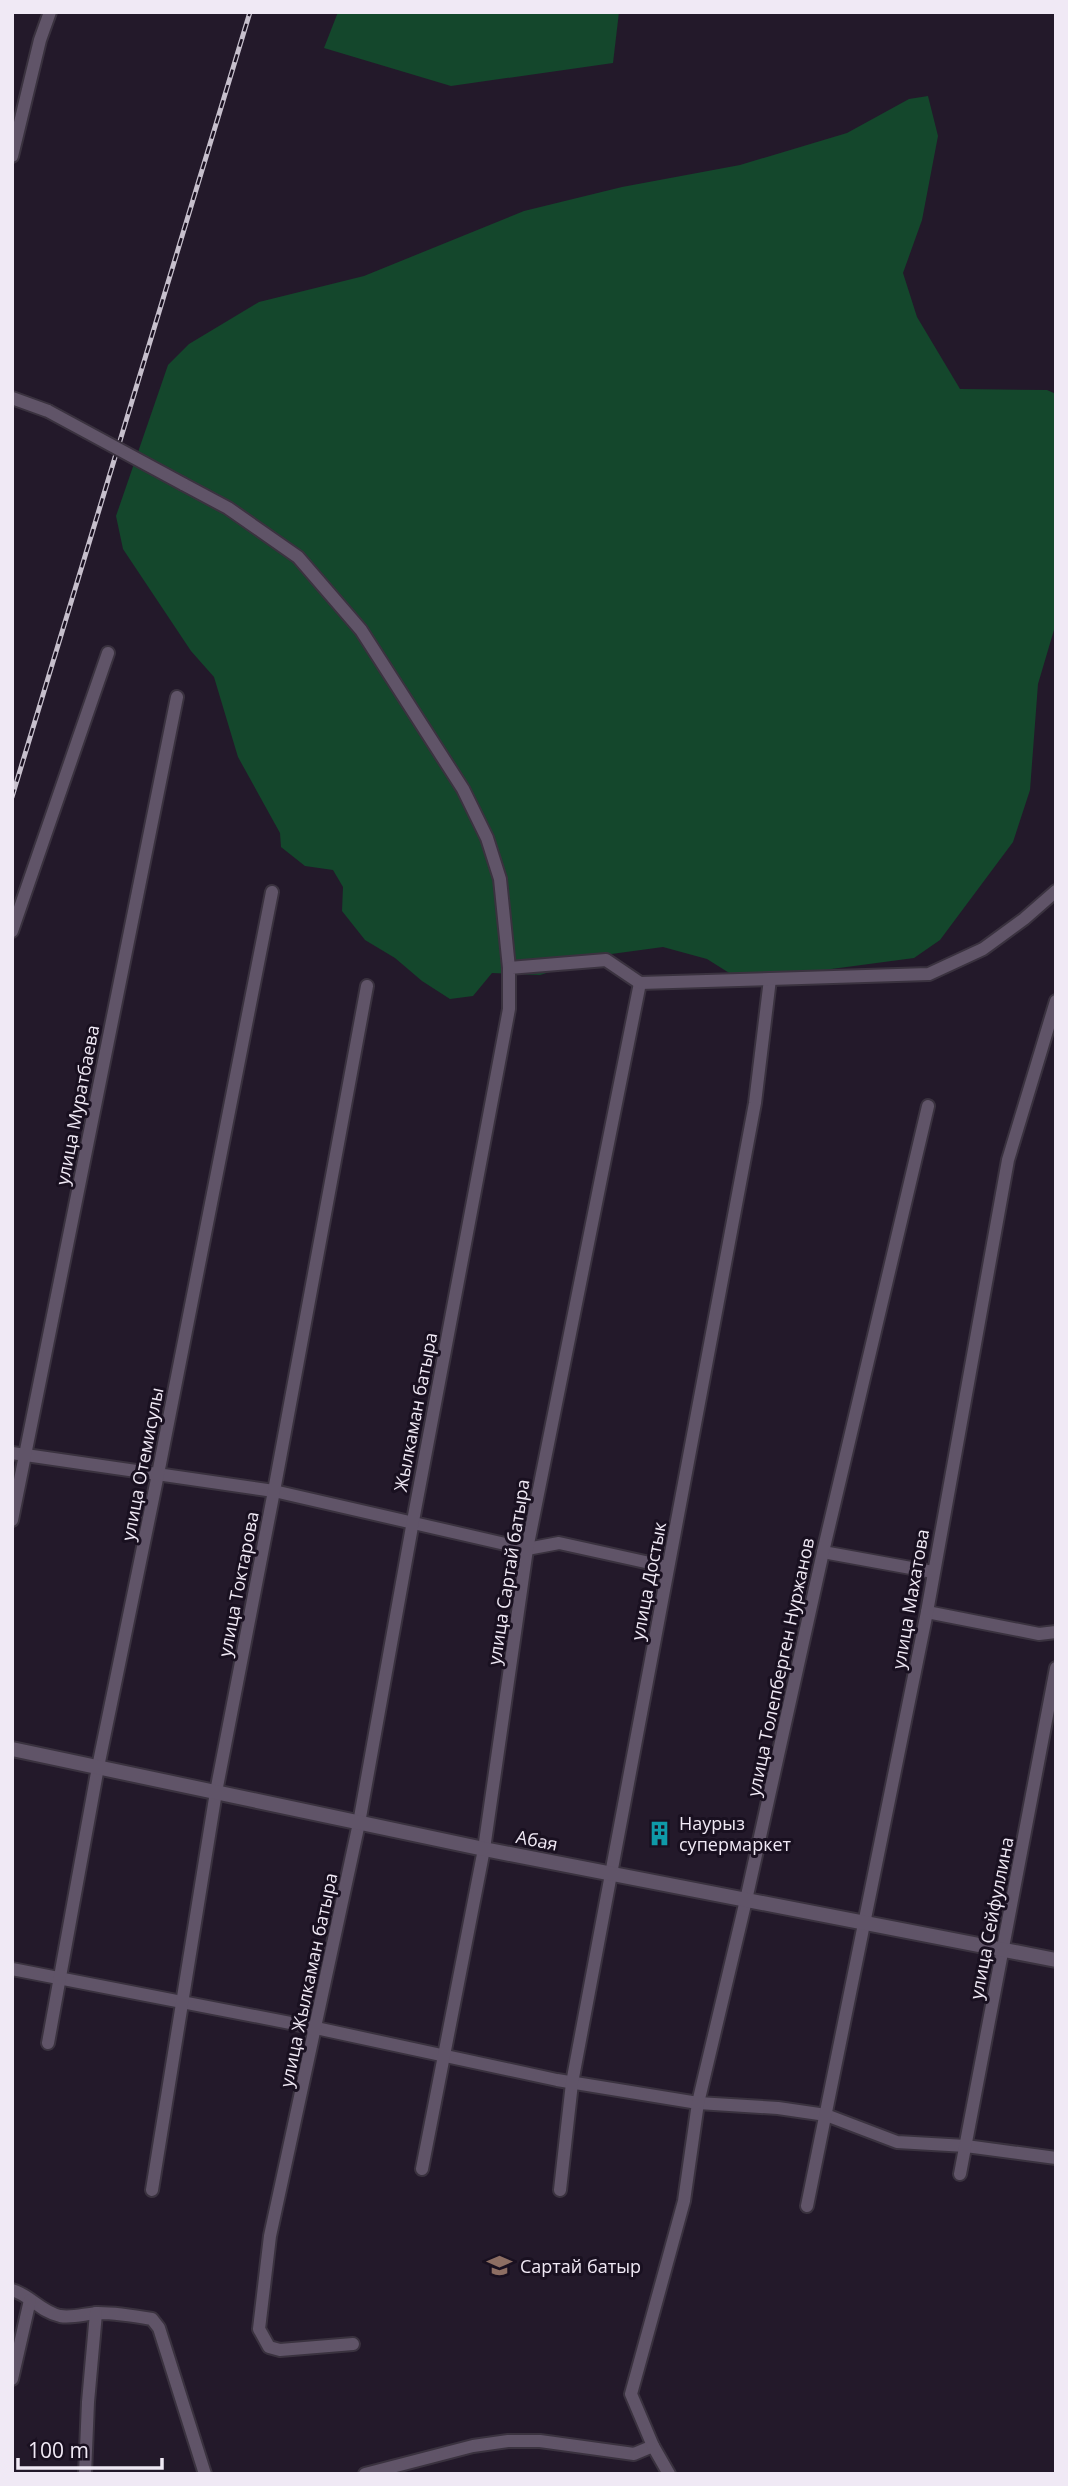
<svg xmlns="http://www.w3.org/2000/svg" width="1068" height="2486" font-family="'Open Sans',sans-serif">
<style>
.green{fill:#14472c}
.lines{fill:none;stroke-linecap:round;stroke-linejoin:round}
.minor-casing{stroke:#3a323f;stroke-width:16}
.tertiary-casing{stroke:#3a323f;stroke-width:18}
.minor{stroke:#605468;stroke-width:12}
.tertiary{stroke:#605468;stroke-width:14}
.rail-casing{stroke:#c6bfcc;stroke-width:5}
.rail{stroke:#191020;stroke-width:2.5;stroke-dasharray:8;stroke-linecap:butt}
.minor-bridge-casing{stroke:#3a323f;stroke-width:16;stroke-linecap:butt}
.minor-bridge{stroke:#605468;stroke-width:12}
.labels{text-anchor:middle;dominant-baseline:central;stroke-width:6;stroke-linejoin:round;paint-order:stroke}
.street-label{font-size:18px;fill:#f0e9f5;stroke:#191020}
.poi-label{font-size:18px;fill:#f0e9f5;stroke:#191020;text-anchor:start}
</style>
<rect width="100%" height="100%" fill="#23192a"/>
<g class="green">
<path d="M338,12H619L613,63L451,86L324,48Z"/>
<path d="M928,96L938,136L922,220L903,273L917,317L960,389L1047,390L1056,394V623L1038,684L1030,790L1013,842L940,940L914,958L742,981L707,959L663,947L604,955L540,975L492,973L473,996L450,999L422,981L395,958L365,940L342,911L343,887L333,870L305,866L281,847L280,833L238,757L214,677L191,651L123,549L116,516L168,365L189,344L259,302L364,276L524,211L622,187L740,165L847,133L909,99Z"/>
</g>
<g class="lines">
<defs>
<g id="minor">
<path d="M12,156L40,40L50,12"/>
<path d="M12,398L48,411"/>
<path d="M183,484L228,508L298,557L361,630L463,789L487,838L500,879L509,968"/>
<path d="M12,931L108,653"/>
<path d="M12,1453L274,1491L527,1549L559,1543L668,1567"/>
<path d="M12,1520L177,697"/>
<path d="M823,1552L933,1572"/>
<path d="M927,1612L1039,1634L1056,1632"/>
<path d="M12,1969L316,2028L557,2080L698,2103L778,2108L826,2115L897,2142L966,2146L1056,2158"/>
<path d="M48,2043L98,1767L158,1474L272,892"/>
<path d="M422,2169L484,1849L527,1549L640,983"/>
<path d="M960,2174L1056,1668"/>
<path d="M152,2190L216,1792L274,1491L367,986"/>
<path d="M560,2190L572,2083L755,1103L770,979"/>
<path d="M807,2206L927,1612L1008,1160L1056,1001"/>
<path d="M12,2290C30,2295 41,2312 60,2316C73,2318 84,2314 98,2313C115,2313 135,2316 152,2319L159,2328L205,2474"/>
<path d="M353,2344L280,2350L269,2347L259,2329L270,2236L359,1823L413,1521L509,1009V968L606,960L640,983L929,974L983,949L1024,919L1056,891"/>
<path d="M12,2379L30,2300"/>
<path d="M85,2474L88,2402L96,2313"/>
<path d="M365,2474L473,2446L508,2441H540L634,2454L653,2446"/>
<path d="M669,2474L653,2446L631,2394L684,2201L698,2103L746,1900L823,1552L928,1106"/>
</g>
<path id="tertiary" d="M12,1749L484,1849L1056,1960"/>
</defs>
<use href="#minor" class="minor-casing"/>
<use href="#tertiary" class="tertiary-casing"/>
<use href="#minor" class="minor"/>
<use href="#tertiary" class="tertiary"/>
<defs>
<path id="rail" d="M12,797L250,12"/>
</defs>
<use href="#rail" class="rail-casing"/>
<use href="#rail" class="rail"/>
<defs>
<path id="minor-bridge" d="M48,411L183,484"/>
</defs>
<use href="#minor-bridge" class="minor-bridge-casing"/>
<use href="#minor-bridge" class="minor-bridge"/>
</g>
<defs>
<symbol id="building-bare" viewBox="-9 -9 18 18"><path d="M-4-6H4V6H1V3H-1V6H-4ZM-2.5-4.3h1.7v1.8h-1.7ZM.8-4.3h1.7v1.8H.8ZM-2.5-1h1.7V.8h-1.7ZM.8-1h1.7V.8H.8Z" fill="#0f9aa8" stroke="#191020" stroke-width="2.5" paint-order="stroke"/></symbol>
<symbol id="school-bare" viewBox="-9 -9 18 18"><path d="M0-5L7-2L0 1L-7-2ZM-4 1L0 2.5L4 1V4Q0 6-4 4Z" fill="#8d6e63" stroke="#191020" stroke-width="2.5" paint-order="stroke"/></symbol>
</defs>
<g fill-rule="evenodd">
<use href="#building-bare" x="642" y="1816" width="35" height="35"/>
<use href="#school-bare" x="482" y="2248" width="35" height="35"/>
</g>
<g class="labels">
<g class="street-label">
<text transform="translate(77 1105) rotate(-79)">улица Муратбаева</text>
<text transform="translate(415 1412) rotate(-79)">Жылкаман батыра</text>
<text transform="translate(142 1464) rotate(-79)">улица Отемисулы</text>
<text transform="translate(508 1572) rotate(-81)">улица Сартай батыра</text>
<text transform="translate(648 1581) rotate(-79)">улица Достык</text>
<text transform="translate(238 1584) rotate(-79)">улица Токтарова</text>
<text transform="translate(910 1599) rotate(-80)">улица Махатова</text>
<text transform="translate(780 1667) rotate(-78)">улица Толепберген Нуржанов</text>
<text transform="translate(537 1840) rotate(11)">Абая</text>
<text transform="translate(991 1918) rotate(-79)">улица Сейфуллина</text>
<text transform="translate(308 1980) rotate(-78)">улица Жылкаман батыра</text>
</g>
<g class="poi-label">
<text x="679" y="1823">Наурыз<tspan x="679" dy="21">супермаркет</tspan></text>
<text x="520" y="2266">Сартай батыр</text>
</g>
</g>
<rect width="1068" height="2486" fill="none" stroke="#f0e9f5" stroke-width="28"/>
<path d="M18 2458v10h144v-10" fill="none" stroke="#f0e9f5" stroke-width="3.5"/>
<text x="28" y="2458" font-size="21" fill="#f0e9f5" stroke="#191020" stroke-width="5" paint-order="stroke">100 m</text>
</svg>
